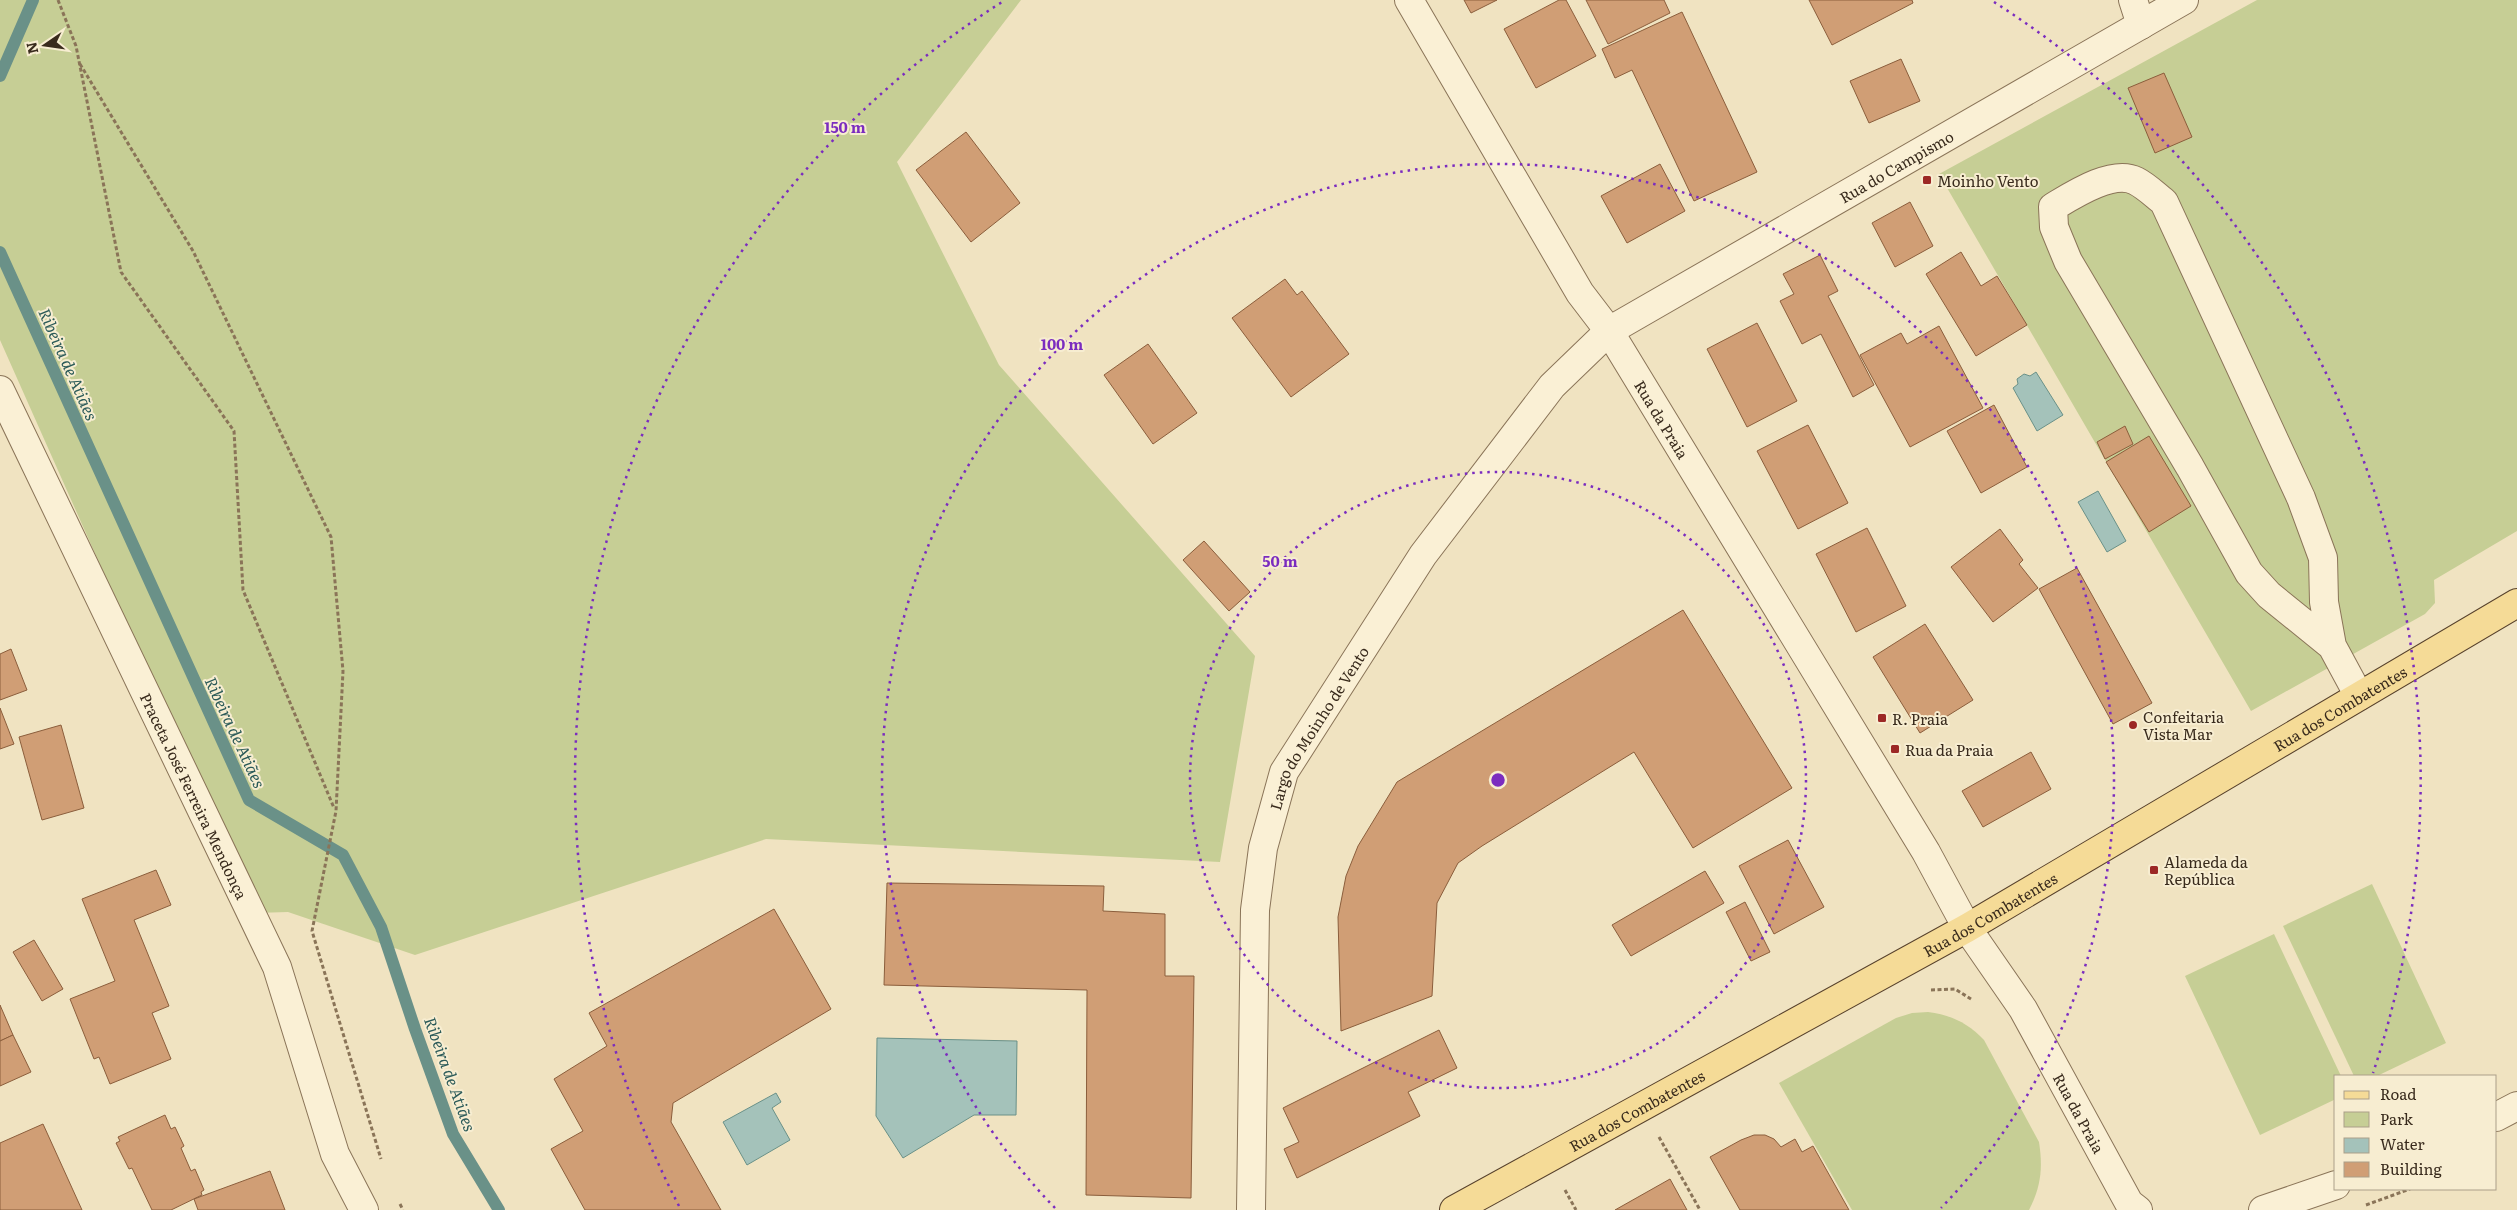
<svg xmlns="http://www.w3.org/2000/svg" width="2517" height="1210" font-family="Literata,serif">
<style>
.green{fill:#c6ce95}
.water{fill:#a4c2ba;stroke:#6a9188}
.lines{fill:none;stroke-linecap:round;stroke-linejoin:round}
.stream{stroke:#6a9188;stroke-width:12}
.building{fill:#d09e75;stroke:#8b5e3c}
.minor-casing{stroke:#8a7458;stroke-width:30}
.major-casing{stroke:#58422c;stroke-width:30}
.path{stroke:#8a7458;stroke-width:3;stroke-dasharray:4 2.5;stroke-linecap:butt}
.minor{stroke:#faf0d5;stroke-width:28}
.major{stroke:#f5db97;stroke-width:28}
.ring{fill:none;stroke:#7b2cbf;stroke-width:2.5;stroke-dasharray:2.5 5}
.poi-dot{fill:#9c2825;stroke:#f7edd1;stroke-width:2}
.labels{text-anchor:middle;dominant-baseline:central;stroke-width:4;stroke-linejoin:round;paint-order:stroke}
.street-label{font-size:15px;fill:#392b1d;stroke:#f7edd1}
.poi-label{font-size:15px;fill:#392b1d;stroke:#f7edd1;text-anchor:start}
.water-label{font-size:16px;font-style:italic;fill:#2b5a58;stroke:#f7edd1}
.centre{fill:#7b2cbf;stroke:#f7edd1;stroke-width:2.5}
.ring-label{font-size:15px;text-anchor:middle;font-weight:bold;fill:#7b2cbf;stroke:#f7edd1;stroke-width:4;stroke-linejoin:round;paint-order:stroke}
</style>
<rect width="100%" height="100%" fill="#f0e3c1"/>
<g class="green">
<path d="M0,0H1021L897,162L999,365L1255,656L1220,862L766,839L415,955L288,912L255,913L0,340Z"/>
<path d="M2257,0H2517V531L2434,580L2435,603L2425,614L2251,711L1939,174Z"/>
<path d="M2372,884L2446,1043L2377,1076H2354L2283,926Z"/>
<path d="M2274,934L2341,1076H2336V1099L2260,1135L2185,976Z"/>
<path d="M1928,1012C1951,1015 1968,1023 1984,1040L2039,1142C2043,1168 2041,1187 2029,1210H1852L1779,1083L1896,1018L1912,1013Z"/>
</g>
<g class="water">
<path d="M2036,372L2063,415L2037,431L2013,388L2018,384L2017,379L2024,374L2030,376Z"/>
<path d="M2098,491L2126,541L2107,552L2078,502Z"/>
<path d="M877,1038L1017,1041L1016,1115H974L903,1158L876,1116Z"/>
<path d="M776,1093L781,1102L772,1108L790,1140L747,1165L723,1122Z"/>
</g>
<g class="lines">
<g class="stream">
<path d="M0,76L33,0"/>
<path d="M0,252L249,800L343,855L381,927L415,1029L453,1134L499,1210"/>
</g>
</g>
<g class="building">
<path d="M1464,0H1497L1471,13Z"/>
<path d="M1559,0H1566L1596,56L1536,88L1504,29Z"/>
<path d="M1586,0H1664L1670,13L1608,44Z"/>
<path d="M1809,0H1912L1913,3L1832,45Z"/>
<path d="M1682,12L1757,172L1694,201L1632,70L1615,78L1602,49Z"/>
<path d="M1901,59L1920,101L1869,123L1850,81Z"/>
<path d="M2164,73L2192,137L2155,153L2128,88Z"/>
<path d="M966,132L1020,203L971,242L916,170Z"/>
<path d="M1660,164L1685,211L1627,243L1601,196Z"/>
<path d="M1910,202L1933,246L1895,267L1872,223Z"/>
<path d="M1961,252L1981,286L1997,276L2027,325L1976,356L1926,274Z"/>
<path d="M1820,255L1838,291L1828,296L1874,385L1853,397L1821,334L1802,344L1780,301L1794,294L1783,274Z"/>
<path d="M1285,279L1297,295L1302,291L1349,354L1291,397L1232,318Z"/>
<path d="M1757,323L1797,401L1747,427L1707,349Z"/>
<path d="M1939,326L1983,408L1910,447L1860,355L1901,333L1907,344Z"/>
<path d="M1148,344L1197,413L1153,444L1104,375Z"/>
<path d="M1994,405L2027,467L1981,493L1947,431Z"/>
<path d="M1808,425L1848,503L1798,529L1757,451Z"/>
<path d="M2125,426L2133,444L2105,459L2097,442Z"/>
<path d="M2149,436L2191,506L2149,532L2106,462Z"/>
<path d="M1867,528L1906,606L1856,632L1816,554Z"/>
<path d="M2000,529L2023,560L2019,564L2038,588L1993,622L1951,567Z"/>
<path d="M1204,541L1250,592L1229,611L1183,560Z"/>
<path d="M2077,568L2152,703L2113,724L2039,589Z"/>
<path d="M1683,610L1792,788L1693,848L1634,752L1482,846L1458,863L1437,903L1432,996L1341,1031L1338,917L1346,876L1358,846L1397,782Z"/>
<path d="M1925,624L1973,700L1920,733L1873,657Z"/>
<path d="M11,649L27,690L0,700V654Z"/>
<path d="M0,708L14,744L0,749Z"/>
<path d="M61,725L84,808L42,820L19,737Z"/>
<path d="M2031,752L2051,789L1983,827L1962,791Z"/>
<path d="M1788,840L1824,907L1774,934L1739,866Z"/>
<path d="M156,870L171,905L134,920L169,1006L152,1013L171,1059L110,1084L99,1057L94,1059L70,999L115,981L82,899Z"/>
<path d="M1705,871L1724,903L1631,956L1612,925Z"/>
<path d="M887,883L1104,886L1103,911L1165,914V976H1194L1191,1198L1086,1195L1087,990L884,985Z"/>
<path d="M1745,902L1770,952L1751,961L1726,912Z"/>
<path d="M774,909L831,1009L673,1103L671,1122L721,1210H585L551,1149L583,1131L554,1079L607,1046L589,1013Z"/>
<path d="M34,940L63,989L42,1001L13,952Z"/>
<path d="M0,1005L13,1035L0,1041Z"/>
<path d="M1439,1030L1457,1068L1408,1092L1420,1116L1297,1178L1284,1149L1299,1142L1283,1108Z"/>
<path d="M13,1035L31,1072L0,1086V1041Z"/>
<path d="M165,1115L171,1129L175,1127L184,1146L181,1148L191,1171L195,1169L204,1190L201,1192L202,1195L171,1210H152L132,1168L129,1169L116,1143L120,1141L118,1137Z"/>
<path d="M43,1124L82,1210H0V1143Z"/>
<path d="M1754,1135H1765L1774,1139L1781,1147L1795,1139L1802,1152L1813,1146L1849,1210H1740L1710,1157L1741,1140Z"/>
<path d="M270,1171L285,1210H198L194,1199Z"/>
<path d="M1670,1179L1687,1210H1615Z"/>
</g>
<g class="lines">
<defs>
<g id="minor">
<path id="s1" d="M1409,0L1580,293L1609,331L1926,852L1967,928L2023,1009L2129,1203L2138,1210"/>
<path d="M2133,0L2141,25"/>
<path id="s2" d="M0,390L277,967L335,1154L364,1210"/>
<path d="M2332,646L2269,595L2249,573L2190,467L2068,261L2054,227L2053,207C2073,195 2113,169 2136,181C2146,186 2155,195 2164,202L2301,498L2323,558L2324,602L2332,646L2359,696"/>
<path d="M2496,1117L2517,1106"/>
<path id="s3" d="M1251,1210L1255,910L1263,848L1284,772L1423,555L1552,386L1609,331L2184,0"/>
<path d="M2263,1210L2336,1185"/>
</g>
<g id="major">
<path id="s4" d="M1454,1210L1967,928L2517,603"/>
</g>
</defs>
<use href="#minor" class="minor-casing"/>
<use href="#major" class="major-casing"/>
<g class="path">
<path d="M58,0L76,46L121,272L234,431L243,590L334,808"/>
<path d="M80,64L193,251L331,537L343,671L336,811L312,931L381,1159"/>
<path d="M1931,990L1955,989L1971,999"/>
<path d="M1659,1137L1700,1210"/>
<path d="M1565,1190L1576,1210"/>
<path d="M400,1204L403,1210"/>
<path d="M2366,1205L2410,1189"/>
</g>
<use href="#minor" class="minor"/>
<use href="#major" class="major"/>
</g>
<g class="ring">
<circle cx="1498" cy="780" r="308"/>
<path d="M1055 1208A616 616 0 1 1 1941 1208"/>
<path d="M679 1206A923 923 0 0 1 1002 2M1994 2A923 923 0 0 1 2373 1073"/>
</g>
<g class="poi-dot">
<rect x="1922" y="175" width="10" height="10" rx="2.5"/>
<rect x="1877" y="713" width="10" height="10" rx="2.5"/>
<circle cx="2133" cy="725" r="5"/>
<rect x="1890" y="744" width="10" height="10" rx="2.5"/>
<rect x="2149" y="865" width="10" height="10" rx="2.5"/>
</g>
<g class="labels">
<g class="street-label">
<text stroke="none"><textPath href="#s3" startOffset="1322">Rua do Campismo</textPath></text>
<text stroke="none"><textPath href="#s1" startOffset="490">Rua da Praia</textPath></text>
<text stroke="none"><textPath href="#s4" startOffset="1018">Rua dos Combatentes</textPath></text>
<text stroke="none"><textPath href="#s3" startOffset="496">Largo do Moinho de Vento</textPath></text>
<text stroke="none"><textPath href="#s2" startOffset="450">Praceta José Ferreira Mendonça</textPath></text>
<text stroke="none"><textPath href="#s4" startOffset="612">Rua dos Combatentes</textPath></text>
<text stroke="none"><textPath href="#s4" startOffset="208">Rua dos Combatentes</textPath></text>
<text stroke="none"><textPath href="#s1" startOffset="1300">Rua da Praia</textPath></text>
</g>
<g class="poi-label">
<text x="1937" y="180">Moinho Vento</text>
<text x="2143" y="716">Confeitaria<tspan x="2143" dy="17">Vista Mar</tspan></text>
<text x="1892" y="718">R. Praia</text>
<text x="1905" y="749">Rua da Praia</text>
<text x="2164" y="861">Alameda da<tspan x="2164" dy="17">República</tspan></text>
</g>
<g class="water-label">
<text transform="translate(69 364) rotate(66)">Ribeira de Atiães</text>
<text transform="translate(236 732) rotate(65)">Ribeira de Atiães</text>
<text transform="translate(451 1074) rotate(70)">Ribeira de Atiães</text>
</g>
</g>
<circle cx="1498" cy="780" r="8" class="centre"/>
<g class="ring-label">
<text x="845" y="133">150 m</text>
<text x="1062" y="350">100 m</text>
<text x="1280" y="567">50 m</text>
</g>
<rect x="2334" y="1075" width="162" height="115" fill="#f7edd1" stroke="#ab9f89"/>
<rect x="2344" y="1091" width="25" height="8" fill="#f5db97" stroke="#ab9f89"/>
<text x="2380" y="1100" font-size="15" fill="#392b1d">Road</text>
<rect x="2344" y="1112" width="25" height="15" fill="#c6ce95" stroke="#ab9f89"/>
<text x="2380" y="1125" font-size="15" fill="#392b1d">Park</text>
<rect x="2344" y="1138" width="25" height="15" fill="#a4c2ba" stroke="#ab9f89"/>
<text x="2380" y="1150" font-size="15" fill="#392b1d">Water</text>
<rect x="2344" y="1162" width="25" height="15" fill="#d09e75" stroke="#ab9f89"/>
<text x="2380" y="1175" font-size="15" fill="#392b1d">Building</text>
<g transform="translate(45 45) rotate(257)" stroke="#f7edd1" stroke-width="4" paint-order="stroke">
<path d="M0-4L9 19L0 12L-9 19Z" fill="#392b1d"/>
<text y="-8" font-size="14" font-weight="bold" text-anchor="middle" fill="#392b1d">N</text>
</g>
</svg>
